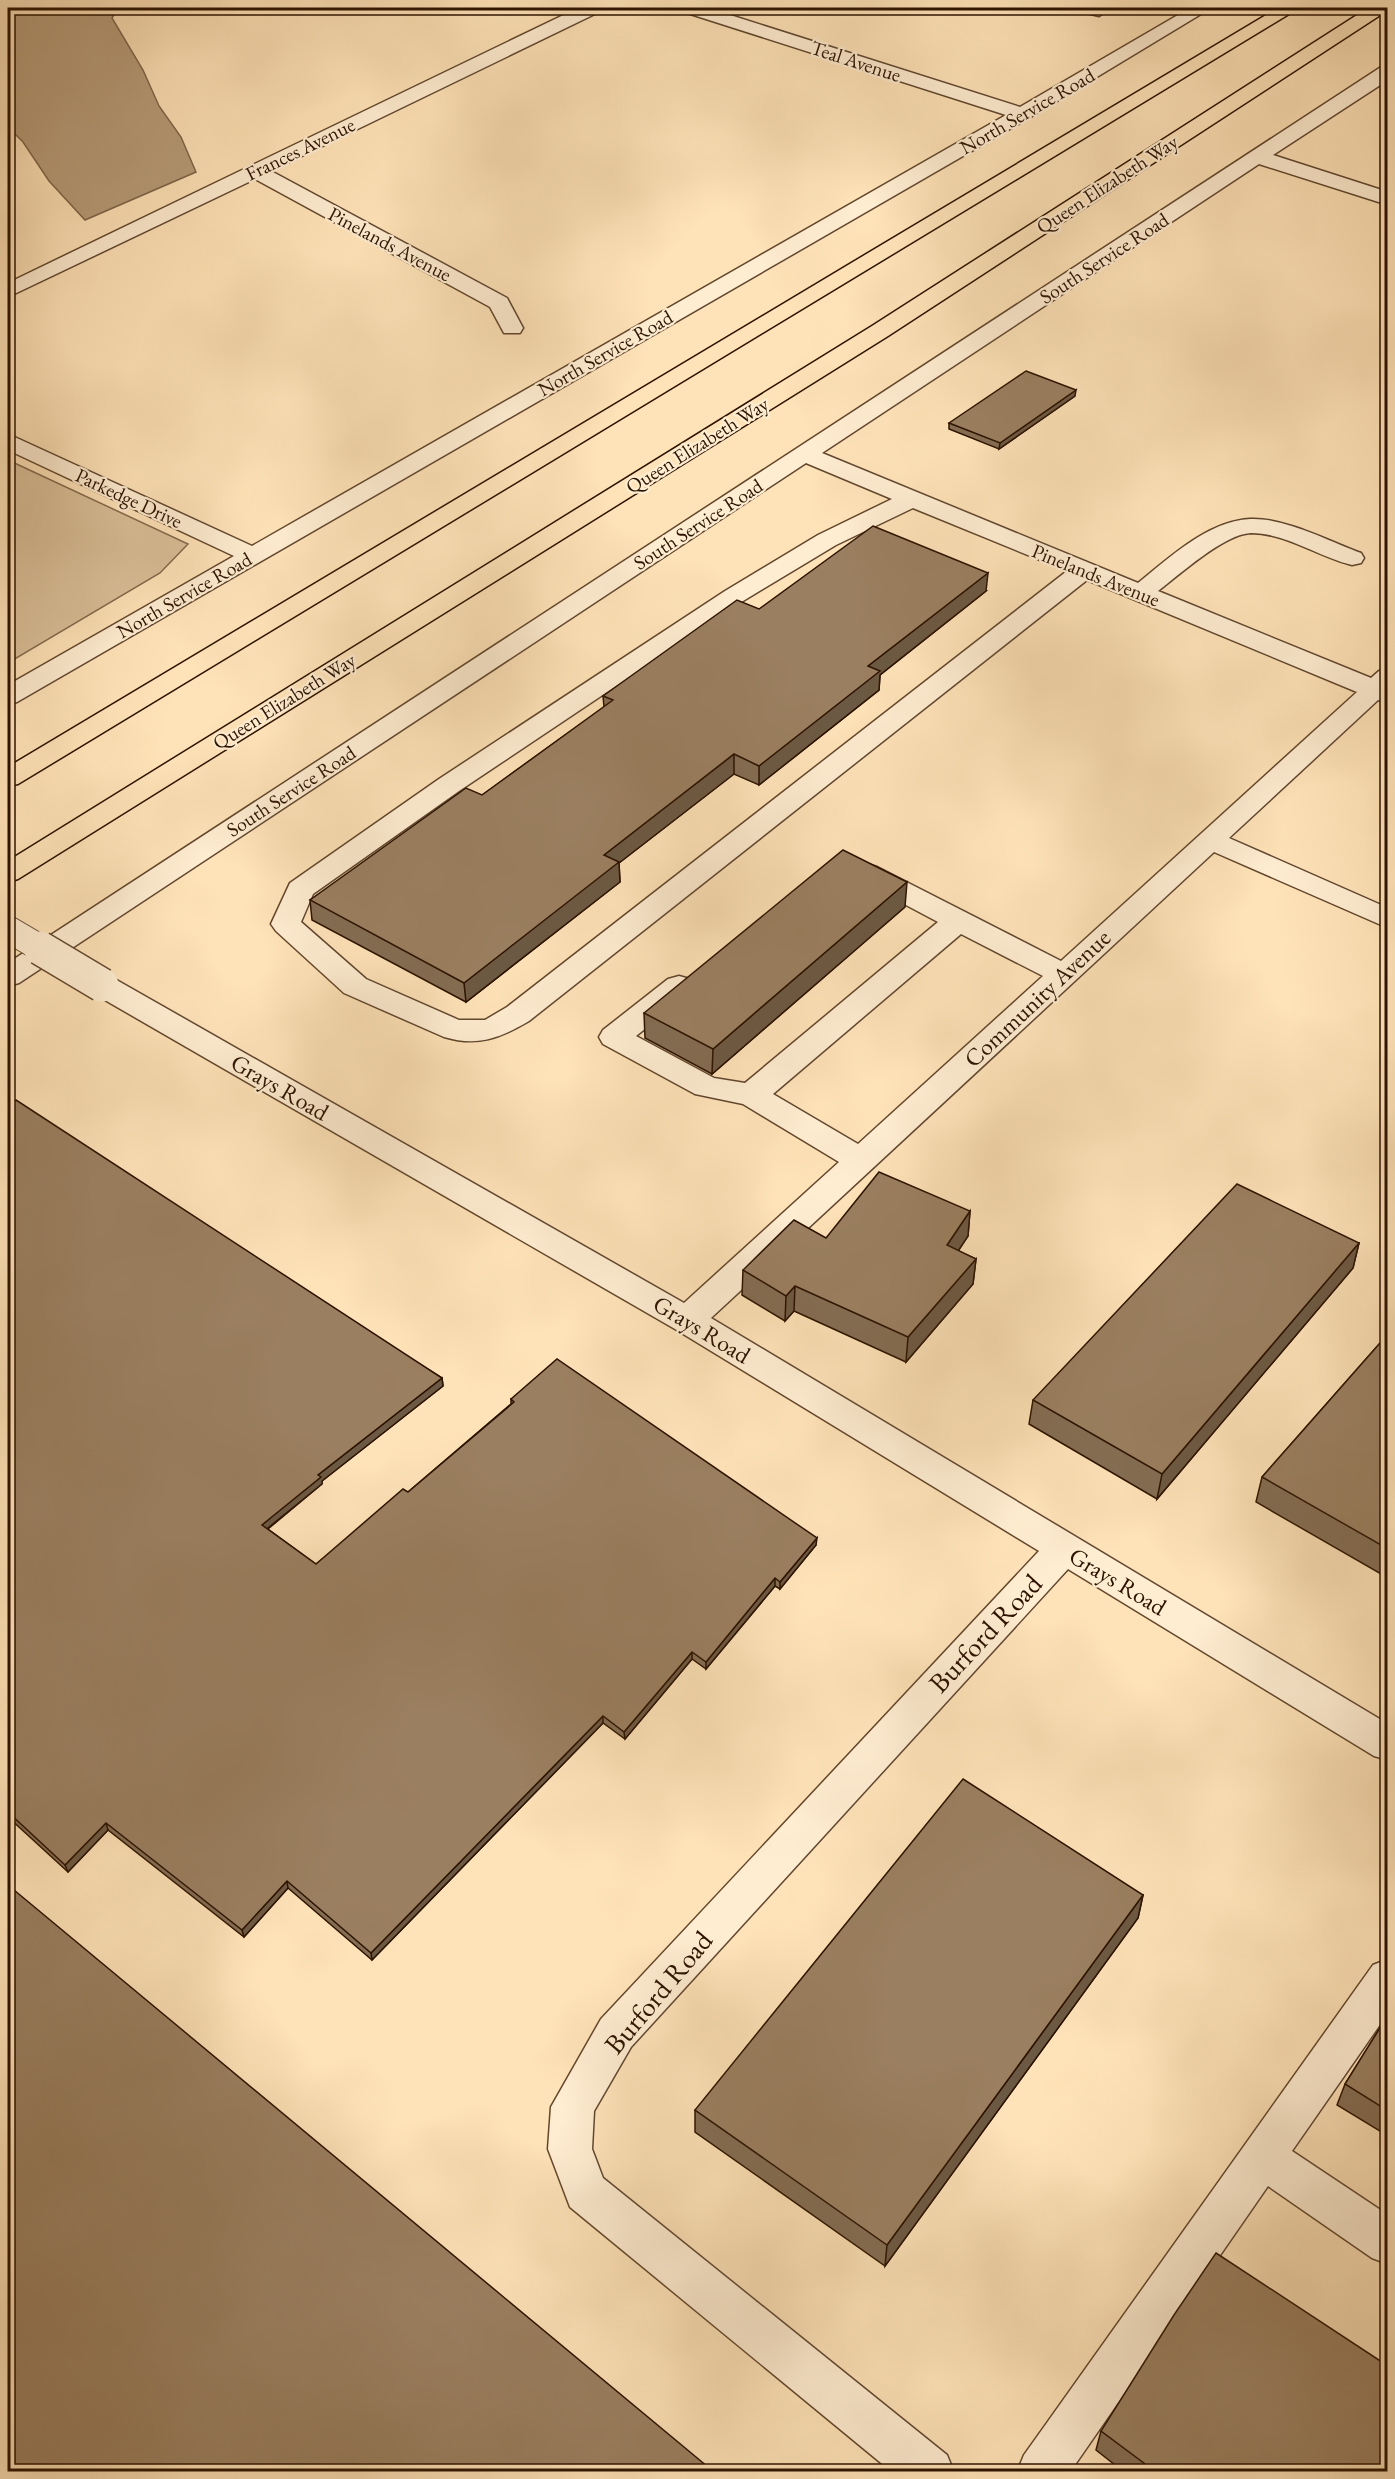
<svg xmlns="http://www.w3.org/2000/svg" width="1395" height="2479" font-family="'EB Garamond',serif">
<style>
.green{fill:#dbc099;stroke:#846a4c;stroke-width:1.5}
.water{fill:#b79c79;stroke:#7f6549;stroke-width:1.5}
.lines{fill:none;stroke-linecap:round;stroke-linejoin:round}
.minor-casing{stroke:#61472e;stroke-width:3}
.highway-casing{stroke:#2c1300;stroke-width:3}
.minor{fill:#ffedd1;fill-rule:evenodd}
.highway{fill:#ffe3b8;fill-rule:evenodd}
.minor-bridge-far1-casing{stroke:#61472e;stroke-width:28;stroke-linecap:butt}
.minor-bridge-casing{stroke:#61472e;stroke-width:36;stroke-linecap:butt}
.minor-bridge-far1{stroke:#ffedd1;stroke-width:26}
.minor-bridge{stroke:#ffedd1;stroke-width:33}
.wall{fill:#846d53;stroke:#2c1300;stroke-width:1.5}
.shaded-wall{fill:#6c5943;stroke:#2c1300;stroke-width:1.5}
.building{fill:#9a7f60;stroke:#2c1300;stroke-width:1.5}
.labels{text-anchor:middle;dominant-baseline:central;stroke-width:4.5;stroke-linejoin:round;paint-order:stroke}
.far-street-label{font-size:20px;fill:#2c1300;stroke:#ffedd1}
.street-label{font-size:24px;fill:#2c1300;stroke:#ffedd1}
.near-street-label{font-size:28px;fill:#2c1300;stroke:#ffedd1}
</style>
<rect width="100%" height="100%" fill="#ffe3b8"/>
<filter id="stains"><feTurbulence type="fractalNoise" baseFrequency=".00333" numOctaves="4"/><feColorMatrix values="0 0 0 0 .2 0 0 0 0 .09 0 0 0 0 .02 0 0 0 .5 -.17"/></filter>
<radialGradient id="worn" r=".72"><stop offset=".6" stop-color="#630" stop-opacity="0"/><stop offset="1" stop-color="#630" stop-opacity=".3"/></radialGradient>
<path class="green" d="M8,460L188,544L160,573L8,663Z"/>
<path class="water" d="M8,8H118L112,18L143,70L159,106L181,137L196,172L85,220L49,181L23,142L8,127Z"/>
<g class="lines">
<defs>
<g id="minor">
<path d="M578,8H601L599,12L271,171L507,298L523,328L520,333H504L490,307L255,179L8,297V283Z"/>
<path d="M682,8H708L1020,107L1190,8H1211L1029,118L17,702L8,704V685L234,556L8,450V434L252,546L1006,115L684,12Z"/>
<path d="M1080,8H1106L1108,10L1099,16L1082,12Z"/>
<path d="M1388,65V80L1273,155L1388,192V205L1259,164L822,453L1138,583C1169,558 1208,521 1250,519C1283,517 1329,541 1361,553L1364,558L1361,563L1352,565C1319,557 1286,533 1251,533C1224,534 1179,575 1158,591L1371,678L1379,671L1388,669V703L1378,700L1229,838L1388,908V928L1214,852L711,1318L1388,1724V1760L1374,1756L1068,1569L631,2047L594,2111L592,2149L603,2178L947,2455L954,2472H892L570,2207L548,2149L551,2107L601,2019L1039,1551L675,1329L91,992L87,985L91,978L102,975L113,978L684,1303L839,1162L743,1104L695,1094L603,1044L599,1037L603,1030L668,979L679,976L690,979L694,986L690,993L636,1036L714,1078L745,1083L938,922L857,879L853,873L857,867L867,864L877,867L1061,961L1357,692L1087,580L529,1021C500,1038 478,1047 444,1037L344,993L276,931L271,924L290,883L439,779L725,591L818,535L892,499L806,463L19,983L8,986V963L1381,67ZM913,508L1067,571L507,1007L485,1020H459L366,979L301,922L313,894L459,791L743,601L836,545ZM961,934L1043,976L858,1144L773,1094Z"/>
<path d="M1388,1959V2013L1292,2151L1388,2215V2264L1372,2258L1268,2186L1070,2472H1017L1024,2455L1373,1965Z"/>
</g>
<g id="highway">
<path d="M1278,8H1299L18,784L8,786V767Z"/>
<path d="M1368,8H1388V10L888,336L18,879L8,882V861L872,326Z"/>
</g>
</defs>
<use href="#minor" class="minor-casing"/>
<use href="#highway" class="highway-casing"/>
<use href="#minor" class="minor"/>
<use href="#highway" class="highway"/>
<defs>
<path id="minor-bridge-far1" d="M8,929L42,949"/>
<path id="minor-bridge" d="M40,948L102,985"/>
</defs>
<use href="#minor-bridge-far1" class="minor-bridge-far1-casing"/>
<use href="#minor-bridge" class="minor-bridge-casing"/>
<use href="#minor-bridge-far1" class="minor-bridge-far1"/>
<use href="#minor-bridge" class="minor-bridge"/>
</g>
<g class="wall">
<path d="M1075,396L999,449L949,429V423Z"/>
<path d="M986,591L880,675L879,690L759,785L734,774L619,863L620,882L466,1002L312,920L310,900L482,795L604,707L603,696L759,609Z"/>
<path d="M905,907L712,1074L645,1038L644,1013Z"/>
<path d="M8,1105L442,1378L443,1386L322,1481V1484L268,1529L316,1564L408,1492L511,1404V1399L816,1545L780,1589L775,1586L706,1669L692,1659L625,1739L603,1723L372,1960L288,1888L244,1937L108,1830L68,1872L8,1817Z"/>
<path d="M970,1211L968,1236L958,1251L976,1259L973,1284L906,1362L794,1311L785,1321L742,1295L743,1270L826,1238Z"/>
<path d="M1359,1243L1353,1268L1157,1499L1029,1424L1033,1400Z"/>
<path d="M1388,1334V1578L1256,1502L1262,1477Z"/>
<path d="M1143,1895L1138,1918L885,2266L695,2132V2110Z"/>
<path d="M1388,2015V2136L1337,2105L1345,2084Z"/>
<path d="M1101,2431L1388,2472H1124L1096,2450Z"/>
</g>
<g class="shaded-wall">
<path d="M1076,390L1075,396L999,449L1000,443Z"/>
<path d="M988,573L986,591L880,675L879,690L759,785V766L868,666Z"/>
<path d="M734,754V774L619,863L620,882L466,1002L464,983L604,855Z"/>
<path d="M907,882L905,907L712,1074L713,1049Z"/>
<path d="M970,1211L968,1236L945,1271L947,1245Z"/>
<path d="M1359,1243L1353,1268L1157,1499L1162,1474Z"/>
<path d="M976,1259L973,1284L906,1362L908,1337Z"/>
<path d="M795,1286L794,1311L785,1321L786,1296Z"/>
<path d="M442,1378L443,1386L322,1481V1484L263,1532L262,1525L318,1475Z"/>
<path d="M817,1538L816,1545L780,1589V1582Z"/>
<path d="M775,1578V1586L706,1669V1662Z"/>
<path d="M692,1652V1659L625,1739L624,1732Z"/>
<path d="M603,1716V1723L372,1960L371,1953Z"/>
<path d="M106,1823L108,1830L68,1872L65,1865Z"/>
<path d="M287,1881L288,1888L244,1937L242,1930Z"/>
<path d="M1143,1895L1138,1918L885,2266L887,2245Z"/>
</g>
<g class="building">
<path d="M1026,371L1076,390L1000,443L949,423Z"/>
<path d="M873,526L988,573L868,666L880,671L759,766L734,754L604,855L619,862L464,983L310,900L466,788L482,795L613,700L603,696L737,600L759,609Z"/>
<path d="M843,850L907,882L713,1049L644,1013Z"/>
<path d="M16,1100L442,1378L318,1475L321,1477L262,1525L316,1564L403,1489L408,1492L514,1402L511,1399L557,1359L817,1538L780,1582L775,1578L706,1662L692,1652L624,1732L603,1716L371,1953L287,1881L242,1930L106,1823L65,1865L8,1812V1105Z"/>
<path d="M879,1172L970,1211L947,1245L976,1259L908,1337L795,1286L786,1296L743,1270L794,1220L826,1238Z"/>
<path d="M1237,1184L1359,1243L1162,1474L1033,1400Z"/>
<path d="M1388,1334V1549L1262,1477Z"/>
<path d="M963,1779L1143,1895L887,2245L695,2110Z"/>
<path d="M8,1885L714,2472H8Z"/>
<path d="M1388,2015V2111L1345,2084Z"/>
<path d="M1216,2253L1388,2366V2472H1156L1101,2431L1174,2315Z"/>
</g>
<g class="labels">
<g class="far-street-label">
<text transform="translate(856 61) rotate(18)">Teal Avenue</text>
<text transform="translate(1027 111) rotate(-30)">North Service Road</text>
<text transform="translate(300 149) rotate(-26)">Frances Avenue</text>
<text transform="translate(1107 184) rotate(-33)">Queen Elizabeth Way</text>
<text transform="translate(390 244) rotate(28)">Pinelands Avenue</text>
<text transform="translate(1104 258) rotate(-33)">South Service Road</text>
<text transform="translate(605 353) rotate(-30)">North Service Road</text>
<text transform="translate(697 445) rotate(-32)">Queen Elizabeth Way</text>
<text transform="translate(129 498) rotate(25)">Parkedge Drive</text>
<text transform="translate(698 524) rotate(-33)">South Service Road</text>
<text transform="translate(1096 575) rotate(22)">Pinelands Avenue</text>
<text transform="translate(184 595) rotate(-30)">North Service Road</text>
<text transform="translate(284 701) rotate(-32)">Queen Elizabeth Way</text>
<text transform="translate(291 791) rotate(-33)">South Service Road</text>
</g>
<g class="street-label">
<text transform="translate(1037 998) rotate(-43)">Community Avenue</text>
<text transform="translate(280 1087) rotate(30)">Grays Road</text>
<text transform="translate(702 1329) rotate(31)">Grays Road</text>
<text transform="translate(1118 1581) rotate(31)">Grays Road</text>
</g>
<g class="near-street-label">
<text transform="translate(985 1633) rotate(-47)">Burford Road</text>
<text transform="translate(658 1992) rotate(-50)">Burford Road</text>
</g>
</g>
<rect width="1395" height="2479" fill="none" stroke="#ffe3b8" stroke-width="30"/>
<rect x="9" y="9" width="1377" height="2461" fill="none" stroke="#2c1300" stroke-width="3"/>
<rect x="15" y="15" width="1365" height="2449" fill="none" stroke="#2c1300" stroke-width="1.5"/>
<rect width="100%" height="100%" filter="url(#stains)"/>
<rect width="100%" height="100%" fill="url(#worn)"/>
</svg>
